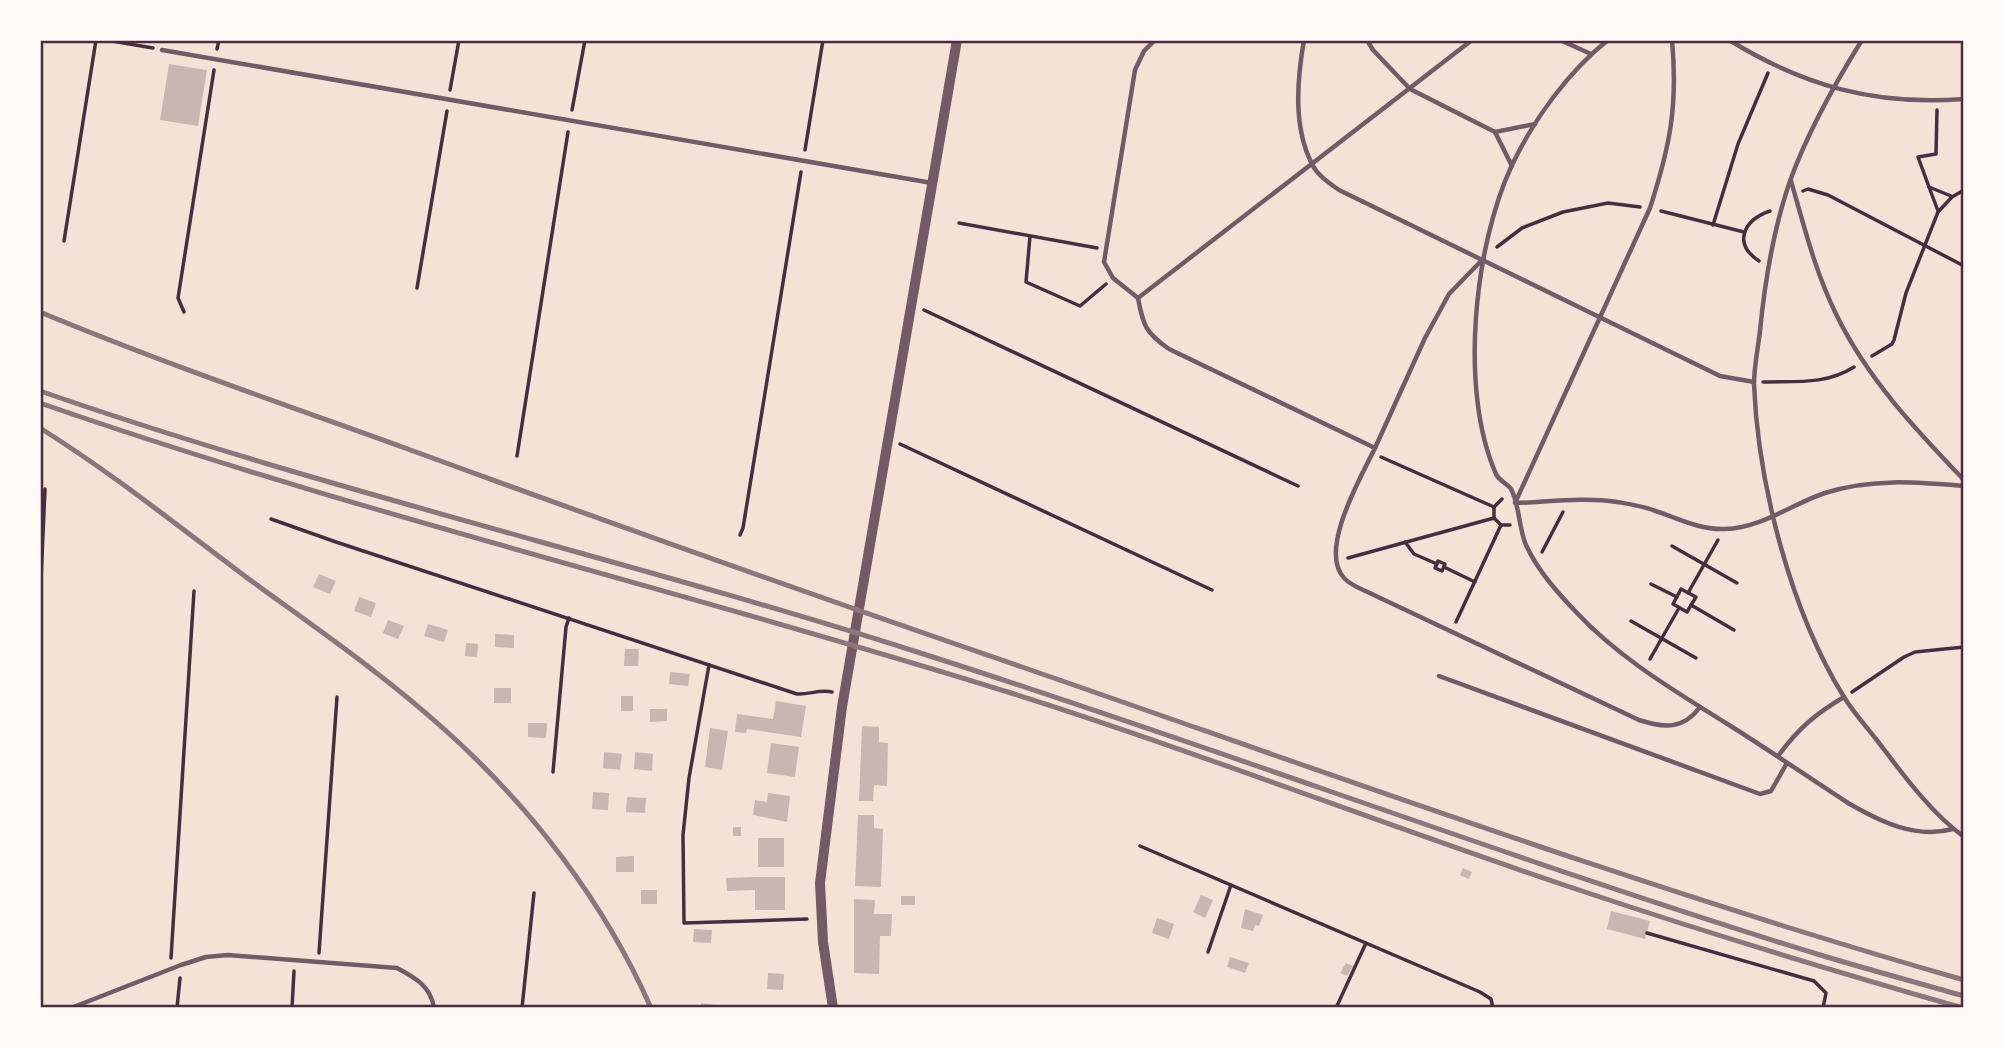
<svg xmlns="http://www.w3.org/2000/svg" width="2004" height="1048" font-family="Jost,sans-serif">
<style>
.building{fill:#ccb4b1}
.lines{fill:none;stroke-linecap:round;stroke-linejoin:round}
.path{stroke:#4a2c40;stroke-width:3.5}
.service{stroke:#755966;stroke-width:4.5}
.tertiary{stroke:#755966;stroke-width:10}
.rail{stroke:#8f747c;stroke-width:5}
.neatline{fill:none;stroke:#4a2c40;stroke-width:2.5}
</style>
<rect width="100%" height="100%" fill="#f7e1d7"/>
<g class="building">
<path d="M169,64L207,70L198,126L160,120Z"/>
<path d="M319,574L336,581L330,594L313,587Z"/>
<path d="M359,597L376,603L371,617L354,611Z"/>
<path d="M388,620L404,626L398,639L383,633Z"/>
<path d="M428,624L448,630L444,642L424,636Z"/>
<path d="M495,634L514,635V648L495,647Z"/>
<path d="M466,643L478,644L477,657L465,656Z"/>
<path d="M625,649H639L638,666H624Z"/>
<path d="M670,672L690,674L688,686L669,684Z"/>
<rect x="494" y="688" width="17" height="15"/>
<rect x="621" y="696" width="12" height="15"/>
<path d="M776,701L806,706L801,737L747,729L746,733L735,732L737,714L773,719Z"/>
<path d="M650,709H667V721L650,722Z"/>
<path d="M528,723H547L546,738L528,737Z"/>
<path d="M862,726L879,727V742L888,743L887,786L874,785L873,801H859Z"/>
<path d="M710,728L728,731L722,770L705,767Z"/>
<path d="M771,743L799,747L795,777L767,773Z"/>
<path d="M604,752L622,754L620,770L603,768Z"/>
<path d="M635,752L653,754L652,771L634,769Z"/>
<path d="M593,792L609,793L608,810L592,809Z"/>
<path d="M768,793L790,796L787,822L753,815L755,800L767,802Z"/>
<path d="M627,797L646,798L645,813L626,812Z"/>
<path d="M858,815H874V828L883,829L881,887L855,886Z"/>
<rect x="733" y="827" width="8" height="9"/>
<rect x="758" y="838" width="26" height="29"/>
<path d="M634,856V872H616V857Z"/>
<path d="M1463,868L1472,872L1469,879L1460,875Z"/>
<path d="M756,877H785V910H755V890L727,891L726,878Z"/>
<rect x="641" y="890" width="16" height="14"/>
<path d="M1201,895L1213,900L1205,918L1193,912Z"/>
<rect x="901" y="896" width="14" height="9"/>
<path d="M854,899L875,900L874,914H892L891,936H880L879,974L854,973Z"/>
<path d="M1245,909L1263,915L1259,926L1255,925L1253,931L1241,928Z"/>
<path d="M1611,911L1650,921L1645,939L1607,929Z"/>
<path d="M1157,918L1174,924L1169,939L1152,933Z"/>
<path d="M694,929L712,930L711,943L693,942Z"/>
<path d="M1230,957L1249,963L1245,973L1227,967Z"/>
<path d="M1346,963L1353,966L1347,976L1340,973Z"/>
<path d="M768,973L784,974L783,990L767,989Z"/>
<path d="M701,1003L716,1005V1008H701Z"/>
</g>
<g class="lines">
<g class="path">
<path d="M106,40L153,48"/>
<path d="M217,49L219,40"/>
<path d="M450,90L459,40"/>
<path d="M572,110L585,40"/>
<path d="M1937,110L1936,154L1918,157L1929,187L1951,196"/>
<path d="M805,150L823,40"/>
<path d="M1929,187L1938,211"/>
<path d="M1803,191L1808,189L1828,195L1964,266"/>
<path d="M1661,211L1744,232"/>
<path d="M959,223L1097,248"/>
<path d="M1713,225L1738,144L1768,73"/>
<path d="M1030,236L1026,282L1080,306L1106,284"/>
<path d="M64,241L96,40"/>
<path d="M1497,247L1522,228L1563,212L1608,203L1640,207"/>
<path d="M1759,261C1732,243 1744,220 1770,211"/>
<path d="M417,288L447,111"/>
<path d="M924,310L1298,486"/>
<path d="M184,312L178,298L214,70"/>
<path d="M1872,356L1892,344L1894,340L1906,293L1938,212L1952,197L1964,190"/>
<path d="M1763,382C1795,381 1826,385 1854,367"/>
<path d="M900,444L1212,590"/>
<path d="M517,456L568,132"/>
<path d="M1381,457L1494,507"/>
<path d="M1502,499L1494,507V518L1501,525H1510"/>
<path d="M271,519L336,542L797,694C809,695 819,689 832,692"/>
<path d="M740,535L743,528L801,172"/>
<path d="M1405,542L1414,554L1437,564"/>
<path d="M1672,546L1737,583"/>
<path d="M1542,552L1563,512"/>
<path d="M1348,558L1494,518"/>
<path d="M1438,561L1445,564L1442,571L1435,568Z"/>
<path d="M1444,567L1475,582"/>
<path d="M1651,584L1677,597"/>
<path d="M1681,589L1696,597L1687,612L1673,604Z"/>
<path d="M1688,593L1718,540"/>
<path d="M40,602L45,489"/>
<path d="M1691,605L1734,630"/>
<path d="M1631,621L1696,658"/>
<path d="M1456,622L1501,525"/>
<path d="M1650,659L1679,608"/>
<path d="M709,665L689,778L683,835L684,923L807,919"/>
<path d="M1852,692L1904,657L1915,652L1964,647"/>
<path d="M553,772L566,627L569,618"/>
<path d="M1140,846L1480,992L1491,999L1493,1008"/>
<path d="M1647,933L1814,981L1826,993L1823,1008"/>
<path d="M1208,952L1231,885"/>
<path d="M319,953L337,697"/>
<path d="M171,958L194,591"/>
<path d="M177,1008L180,978"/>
<path d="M292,1008L294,971"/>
<path d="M522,1008L534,893"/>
<path d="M1336,1008L1366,943"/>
</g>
<g class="service">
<path d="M1304,40C1297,80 1293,127 1312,164C1317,175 1329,183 1339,190L1720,376L1754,382"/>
<path d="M1367,40L1373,50L1410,89L1495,132L1535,124"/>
<path d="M1472,40L1138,298C1143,326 1146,333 1169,349L1375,448C1361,477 1317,552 1345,579C1349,583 1355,586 1359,588L1639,720C1664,728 1683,730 1700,707"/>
<path d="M1560,40L1591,54"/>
<path d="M1608,40C1568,72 1534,119 1512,165C1474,246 1459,391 1496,474C1499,481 1507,483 1511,489C1519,502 1519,530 1526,545C1537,570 1558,593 1576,612C1620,659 1675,691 1729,725C1769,750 1808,777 1848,803C1881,822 1915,839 1953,829"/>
<path d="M1672,40C1678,106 1670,146 1650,208L1515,503C1548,502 1584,497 1617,502C1629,504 1642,506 1653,510C1677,518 1699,530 1725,529C1761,528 1792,504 1825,493C1871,478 1917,482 1964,486"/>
<path d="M1729,40C1804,86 1875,106 1964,99"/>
<path d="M1862,40C1834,85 1808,131 1790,181C1773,230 1765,280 1760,331C1758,348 1754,367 1754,384C1758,484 1791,612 1844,697C1853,712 1865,725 1876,739C1902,773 1929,811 1964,837"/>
<path d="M162,50L932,183"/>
<path d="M1495,132L1512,166"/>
<path d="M1791,181C1804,226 1815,271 1836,314C1867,378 1915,429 1964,480"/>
<path d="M1138,298L1113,278L1104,262L1135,70L1144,51L1155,40"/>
<path d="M1375,448L1425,338L1449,294L1483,259"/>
<path d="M1439,676L1760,794L1771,791L1787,763"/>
<path d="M1778,756C1798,729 1815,714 1844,697"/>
<path d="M71,1008L181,965L206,957L228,955L397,968C414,977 431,986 434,1008"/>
</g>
<path class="tertiary" d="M833,1008L823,942L820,883L842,707L957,40"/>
<g class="rail">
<path d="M40,312C160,362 283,404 405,448C610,523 815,596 1022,667C1334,775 1645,889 1964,980"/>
<path d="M40,391C328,491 625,559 914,651C1217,747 1514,861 1817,954C1866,969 1915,982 1964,996"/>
<path d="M40,403C359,514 689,592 1011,693C1201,753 1387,826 1576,889C1704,932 1833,971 1963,1008"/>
<path d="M40,428C112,473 178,526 246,577C313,626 382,673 444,729C530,806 604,901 651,1008"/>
</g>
</g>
<rect width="2004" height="1048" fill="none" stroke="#fffaf5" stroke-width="84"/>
<rect x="42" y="42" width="1920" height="964" class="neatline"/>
</svg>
